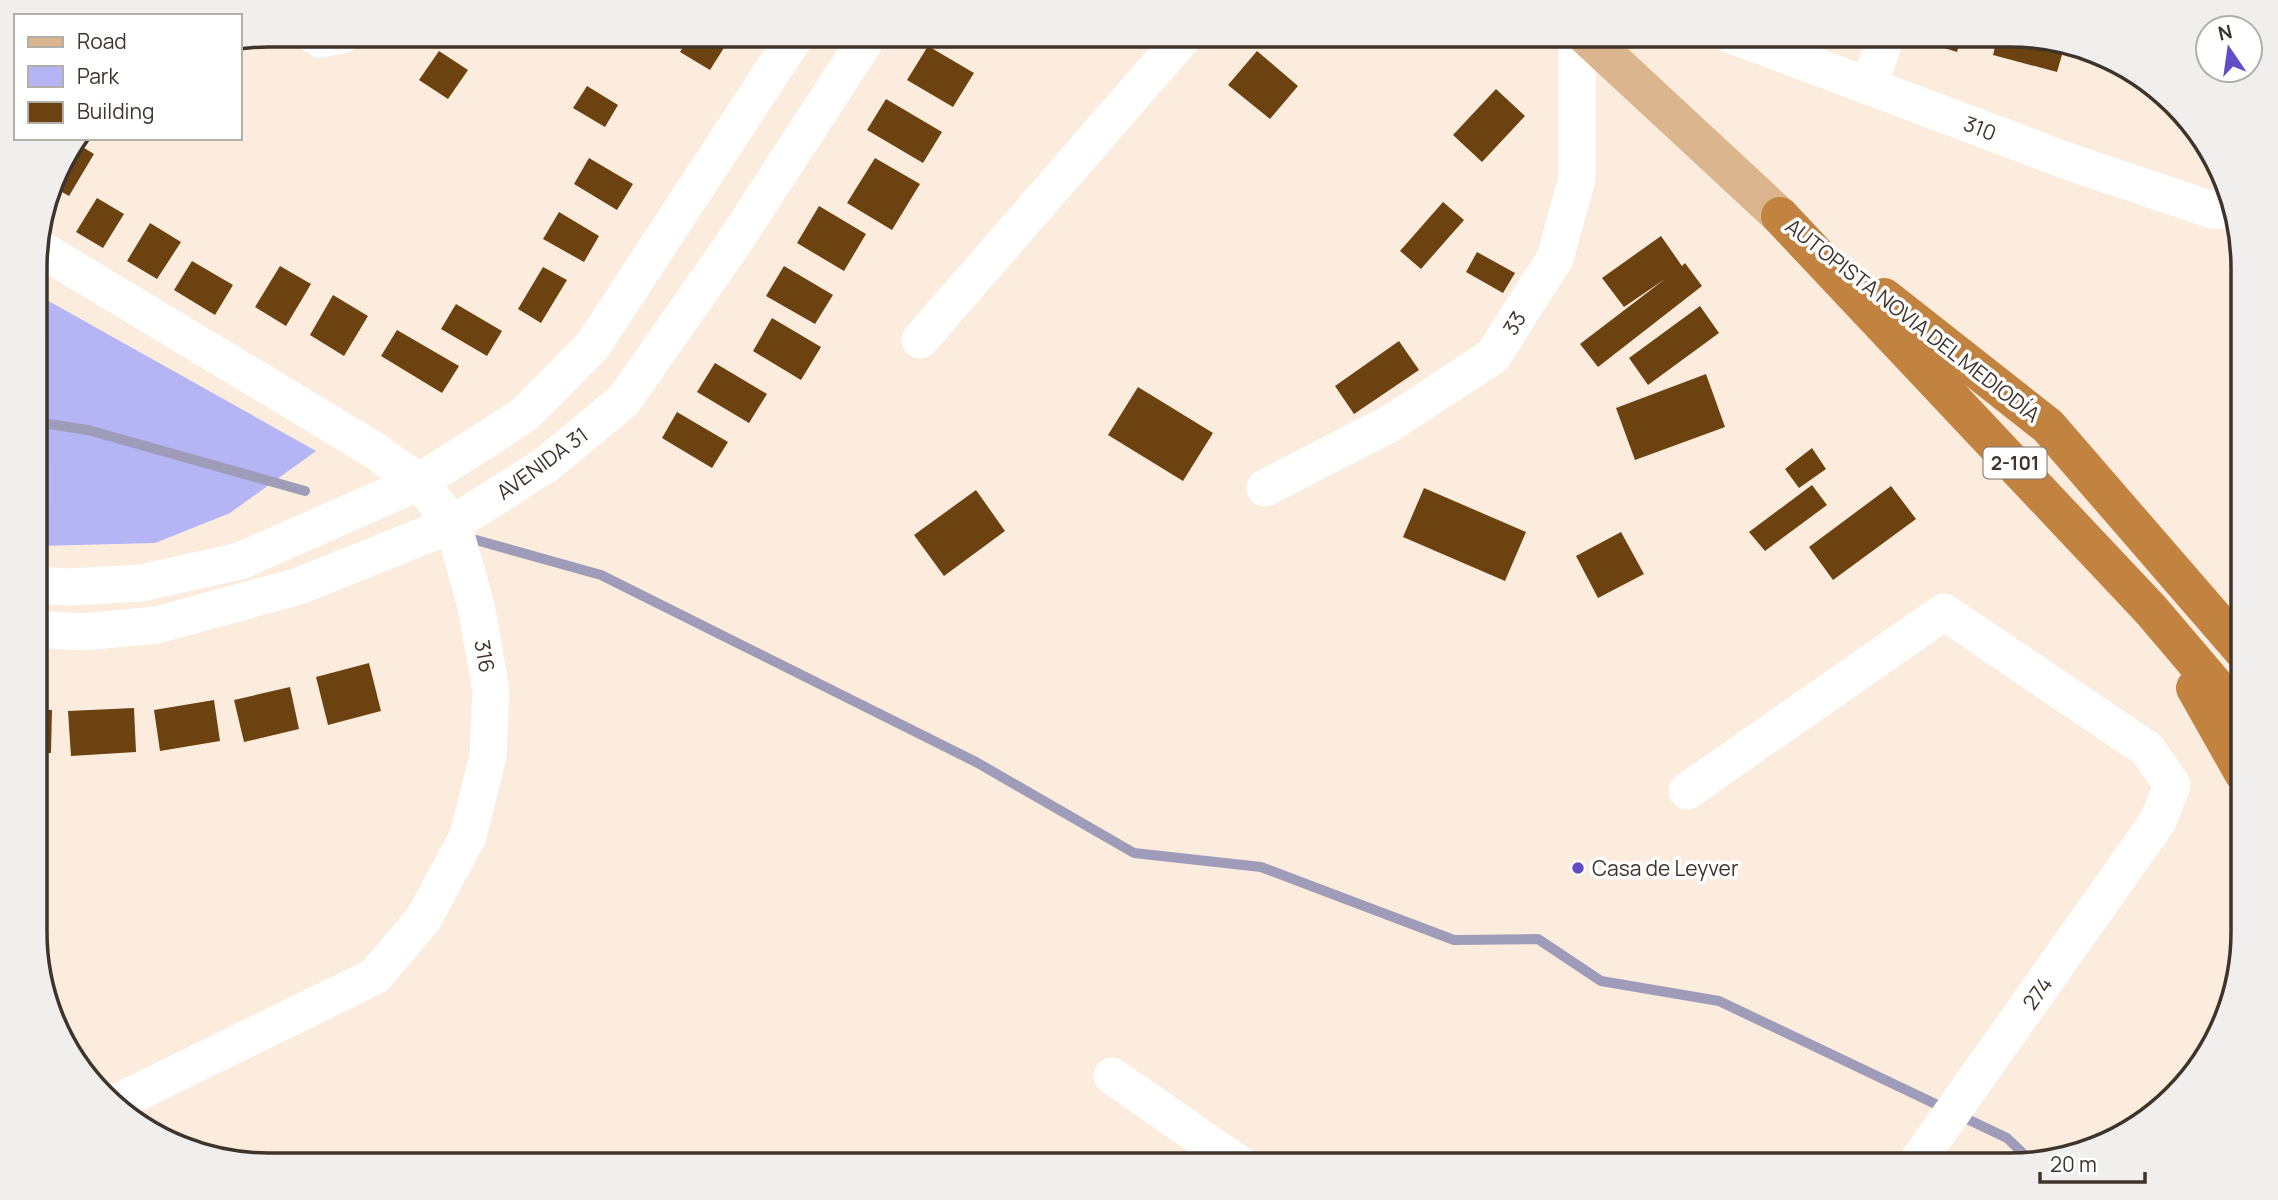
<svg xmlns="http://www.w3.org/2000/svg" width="2278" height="1200" font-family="Manrope,sans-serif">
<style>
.green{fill:#b5b4f4}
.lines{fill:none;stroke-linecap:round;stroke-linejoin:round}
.stream{stroke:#9f9cb9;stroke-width:10}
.building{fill:#6d4211}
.minor{stroke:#fff;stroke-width:37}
.major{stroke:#dab58d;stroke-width:38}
.highway{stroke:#c28341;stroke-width:38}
.poi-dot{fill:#614ec7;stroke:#fff;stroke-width:2.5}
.labels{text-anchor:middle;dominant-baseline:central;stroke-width:7;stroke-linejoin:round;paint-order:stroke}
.shield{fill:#fff;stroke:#79716b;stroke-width:2}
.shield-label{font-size:19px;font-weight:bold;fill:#3f342b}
.street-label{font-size:21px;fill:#3f342b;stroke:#fff}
.poi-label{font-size:21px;fill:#3f342b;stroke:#fff;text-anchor:start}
.rim{fill:none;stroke:#3f342b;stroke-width:3.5}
</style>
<rect width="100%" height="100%" fill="#fcecdd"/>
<path class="green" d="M36,294L316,451L230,513L155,543L36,546Z"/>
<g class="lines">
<g class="stream">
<path d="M36,422L88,430L305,491"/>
<path d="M476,540L601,575L976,762L1134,853L1261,867L1454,940L1538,939L1601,981L1719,1001L2007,1138L2032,1162"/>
</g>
</g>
<g class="building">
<path d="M691,35H732L710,70L680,52Z"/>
<path d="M1300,35H1319L1310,44Z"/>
<path d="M1921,35H1962L1957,52L1919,40Z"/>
<path d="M1998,35H2010L2064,48L2057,72L1993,55Z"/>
<path d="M928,46L974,73L953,107L907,80Z"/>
<path d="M439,51L468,70L448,99L419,80Z"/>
<path d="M1257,51L1298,86L1270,119L1228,85Z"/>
<path d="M587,86L618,105L605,127L573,108Z"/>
<path d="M1496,89L1525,116L1482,162L1453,135Z"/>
<path d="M886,99L942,132L923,163L867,130Z"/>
<path d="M76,143L94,154L69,196L53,187L59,165Z"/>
<path d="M589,158L633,184L617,210L574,184Z"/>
<path d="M875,158L920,184L892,230L847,203Z"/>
<path d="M97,198L124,214L103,248L76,232Z"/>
<path d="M1443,202L1464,220L1421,269L1400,251Z"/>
<path d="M819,206L866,234L844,271L797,243Z"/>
<path d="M559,212L599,236L584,262L543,239Z"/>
<path d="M150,223L181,242L157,279L127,261Z"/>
<path d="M1661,236L1682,266L1685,263L1702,286L1598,367L1580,344L1665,279L1624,307L1602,278Z"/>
<path d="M1477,252L1515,273L1503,293L1466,272Z"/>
<path d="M192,261L233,285L215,315L174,290Z"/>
<path d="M280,266L311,284L286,326L255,307Z"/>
<path d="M784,266L833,295L815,324L766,296Z"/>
<path d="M543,267L567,280L541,323L518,309Z"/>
<path d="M333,295L368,316L344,356L310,335Z"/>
<path d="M456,304L502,331L487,356L441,329Z"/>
<path d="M1700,306L1719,333L1648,385L1629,358Z"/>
<path d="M772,318L821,347L801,380L753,351Z"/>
<path d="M397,330L459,366L442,393L381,356Z"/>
<path d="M1399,341L1419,370L1354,414L1335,386Z"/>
<path d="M715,363L767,394L749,423L697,392Z"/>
<path d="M1706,374L1725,427L1635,460L1616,408Z"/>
<path d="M1138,387L1213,433L1183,481L1108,435Z"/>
<path d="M677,412L728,442L712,468L662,438Z"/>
<path d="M1812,448L1826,469L1799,488L1785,469Z"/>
<path d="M1812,485L1827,505L1765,551L1749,532Z"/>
<path d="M1891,486L1916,519L1833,580L1809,547Z"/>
<path d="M1424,488L1526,532L1505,581L1403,537Z"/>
<path d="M976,490L1005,531L944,576L914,535Z"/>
<path d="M1621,532L1644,574L1598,598L1576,556Z"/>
<path d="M369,663L381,711L328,725L316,677Z"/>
<path d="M290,687L299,729L244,742L234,700Z"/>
<path d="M214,700L220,741L160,751L154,710Z"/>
<path d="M134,708L136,752L71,756L68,711Z"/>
<path d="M37,709L52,710L51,753H37Z"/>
</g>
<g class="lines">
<g class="minor">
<path d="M314,35L320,39L342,35"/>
<path d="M1732,35L2067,161L2212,210L2231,211"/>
<path d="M1869,87L1886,35"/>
<path d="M37,247L374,450L419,482L453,524L476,606L491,690L488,756L468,836L424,918L375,976L118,1102"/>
<path d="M920,340L1185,35"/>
<path d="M1265,488L1391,423L1493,356L1555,258L1577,179V35"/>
<path d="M36,585L69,587L141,583L240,561L419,482L524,415L593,345L796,35"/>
<path d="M36,629L82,632L157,625L299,586L453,524L547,464L624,400L733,244L869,35"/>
<path d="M1687,791L1944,612L2147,749L2172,785L2158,821L1915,1165"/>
<path d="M1112,1076L1240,1165"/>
</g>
<path class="major" d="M1585,35L1780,216"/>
<g class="highway">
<path d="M1780,216L2151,610L2242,717"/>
<path d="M1884,297L2048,426L2242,650"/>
<path d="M2195,688L2243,773"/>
</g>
</g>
<circle class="poi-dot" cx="1578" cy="868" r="7"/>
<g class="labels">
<rect class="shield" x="1983.5" y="447.5" width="63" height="31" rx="5"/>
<g class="shield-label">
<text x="2015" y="463">2-101</text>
</g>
<g class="street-label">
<text transform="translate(1980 128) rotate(21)">310</text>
<text transform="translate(1913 320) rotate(38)">AUTOPISTA NOVIA DEL MEDIODÍA</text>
<text transform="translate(1514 323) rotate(-58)">33</text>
<text transform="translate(542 463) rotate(-36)">AVENIDA 31</text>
<text transform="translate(485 656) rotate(80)">316</text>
<text transform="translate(2037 993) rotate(-55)">274</text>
</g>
<g class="poi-label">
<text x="1592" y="868">Casa de Leyver</text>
</g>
</g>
<path d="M0 0H2278V1200H0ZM268 47H2010A221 221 0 0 1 2231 268V932A221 221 0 0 1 2010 1153H268A221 221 0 0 1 47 932V268A221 221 0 0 1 268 47Z" fill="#f0efee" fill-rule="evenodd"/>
<path class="rim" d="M268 47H2010A221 221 0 0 1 2231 268V932A221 221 0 0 1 2010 1153H268A221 221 0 0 1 47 932V268A221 221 0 0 1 268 47Z"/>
<rect x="14" y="14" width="228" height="126" fill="#ffffff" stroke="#b2aeaa" stroke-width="2"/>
<rect x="28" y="37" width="35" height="10" fill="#dab58d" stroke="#b2aeaa" stroke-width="2"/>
<text x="77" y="49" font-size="21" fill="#3f342b">Road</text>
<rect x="28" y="66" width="35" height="21" fill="#b5b4f4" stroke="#b2aeaa" stroke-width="2"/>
<text x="77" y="84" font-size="21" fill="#3f342b">Park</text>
<rect x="28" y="102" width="35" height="21" fill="#6d4211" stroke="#b2aeaa" stroke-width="2"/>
<text x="77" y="119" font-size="21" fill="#3f342b">Building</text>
<g transform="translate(2229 49) rotate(347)"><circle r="33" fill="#ffffff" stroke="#b2aeaa" stroke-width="2"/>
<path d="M0-5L12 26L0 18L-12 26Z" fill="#614ec7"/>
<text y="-10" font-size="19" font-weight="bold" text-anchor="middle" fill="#3f342b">N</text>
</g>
<path d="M2040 1172v10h105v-10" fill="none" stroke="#3f342b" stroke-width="3.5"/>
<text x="2050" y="1172" font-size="21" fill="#3f342b" stroke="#ffffff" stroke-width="5" paint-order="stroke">20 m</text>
</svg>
